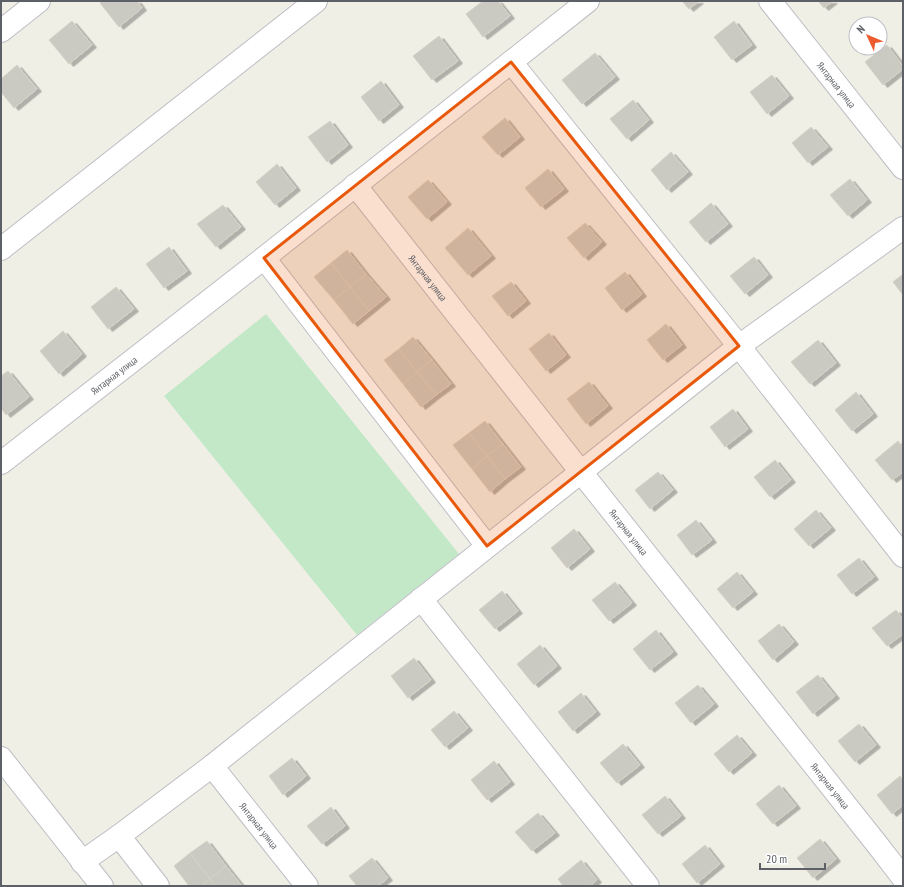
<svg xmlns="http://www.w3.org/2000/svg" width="904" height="887" font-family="'PT Sans Narrow',sans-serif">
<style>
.green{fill:#c2e8c8}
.building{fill:#cbcac2;stroke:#d5d2c4;filter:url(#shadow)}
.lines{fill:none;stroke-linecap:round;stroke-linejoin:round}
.minor-casing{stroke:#bdbec4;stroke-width:24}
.minor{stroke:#fff;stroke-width:22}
.marked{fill:#e8590c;fill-opacity:0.2;stroke:#e8590c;stroke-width:3;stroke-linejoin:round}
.labels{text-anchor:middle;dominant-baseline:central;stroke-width:3.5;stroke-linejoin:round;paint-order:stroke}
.street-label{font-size:10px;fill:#5d6066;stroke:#fff}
</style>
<defs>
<filter id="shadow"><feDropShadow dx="4.5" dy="2.5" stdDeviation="0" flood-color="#0004"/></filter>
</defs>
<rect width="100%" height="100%" fill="#f0efe6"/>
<path class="green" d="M266,314L459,554L357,635L164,396Z"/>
<g class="building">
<path d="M102,1H137L142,8L119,27L100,3Z"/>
<path d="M483,1H498L510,16L483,37L466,14Z"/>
<path d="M682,1H699L689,9Z"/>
<path d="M818,1H833L824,8Z"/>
<path d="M72,21L92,45L69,64L49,40Z"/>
<path d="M734,21L752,45L732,60L714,37Z"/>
<path d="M439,36L458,61L432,80L413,56Z"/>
<path d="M887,45L903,66V69L883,85L865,62Z"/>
<path d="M595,53L615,77L582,104L562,80Z"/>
<path d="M17,65L37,89L14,108L1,92V79Z"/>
<path d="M772,75L789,96L767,114L750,92Z"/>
<path d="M381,81L399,105L379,121L361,97Z"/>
<path d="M633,100L649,120L627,139L610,119Z"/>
<path d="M505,118L520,137L498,155L482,137Z"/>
<path d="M330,121L348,145L327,162L308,137Z"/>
<path d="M811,127L828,147L808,163L792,143Z"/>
<path d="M671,152L688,172L667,190L651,170Z"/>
<path d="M277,164L296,188L275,205L256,182Z"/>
<path d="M548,169L564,189L541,207L525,188Z"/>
<path d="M850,179L867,200L848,216L830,195Z"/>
<path d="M428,180L447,202L427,219L408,197Z"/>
<path d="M711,203L728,224L706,242L689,222Z"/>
<path d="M223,205L241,227L216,247L197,224Z"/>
<path d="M585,223L602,242L584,258L567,238Z"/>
<path d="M468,228L491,256L468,275L445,248Z"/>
<path d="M169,247L187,271L164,288L146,264Z"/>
<path d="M347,250L366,274L350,287L331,263Z"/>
<path d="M754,257L768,275L745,294L730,276Z"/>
<path d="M331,263L350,287L334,300L314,277Z"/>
<path d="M625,272L642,294L622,310L605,288Z"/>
<path d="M366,274L386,297L369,311L350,287Z"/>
<path d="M903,274V295L893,282Z"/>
<path d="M511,282L526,301L508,316L492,296Z"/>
<path d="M116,287L134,309L108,329L91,307Z"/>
<path d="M350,287L369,311L353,324L334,300Z"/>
<path d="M666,324L682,345L663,360L647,340Z"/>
<path d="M63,331L82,354L59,374L40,351Z"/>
<path d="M549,333L566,355L546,371L529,349Z"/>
<path d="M413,337L432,360L417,372L399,349Z"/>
<path d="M818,340L836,363L810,384L791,362Z"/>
<path d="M399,349L417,372L403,384L384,360Z"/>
<path d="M432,360L451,384L436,395L417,372Z"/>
<path d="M8,371L29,397L6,415L1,408V376Z"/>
<path d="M417,372L436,395L421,407L403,384Z"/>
<path d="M589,382L608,406L586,424L567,399Z"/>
<path d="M856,392L873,414L852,431L835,410Z"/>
<path d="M733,409L748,429L725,447L710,427Z"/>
<path d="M485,421L503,444L487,456L469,433Z"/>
<path d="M469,433L487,456L472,469L453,445Z"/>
<path d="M898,441L903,448V472L892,480L875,460Z"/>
<path d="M503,444L521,467L505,479L487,456Z"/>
<path d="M487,456L505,479L490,492L472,469Z"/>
<path d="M775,460L791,480L770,497L754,477Z"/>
<path d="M658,472L673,490L650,509L635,490Z"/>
<path d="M816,510L831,528L809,546L794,529Z"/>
<path d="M696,520L712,540L692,555L677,535Z"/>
<path d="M574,529L590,549L567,568L551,548Z"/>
<path d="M859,558L874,577L852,594L837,575Z"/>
<path d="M737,572L753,592L733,608L717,589Z"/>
<path d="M615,582L632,603L609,621L592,600Z"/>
<path d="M502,591L518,611L495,629L479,610Z"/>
<path d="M896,610L903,619V634L887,646L872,628Z"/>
<path d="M779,624L794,642L773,660L758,641Z"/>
<path d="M656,630L673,652L650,670L633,649Z"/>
<path d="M540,645L557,666L534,685L517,664Z"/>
<path d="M414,658L431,680L408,698L391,676Z"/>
<path d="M818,675L835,696L813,714L796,692Z"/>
<path d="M698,685L714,704L691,723L675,703Z"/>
<path d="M581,693L596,712L573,731L558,712Z"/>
<path d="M454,711L468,728L445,747L431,730Z"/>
<path d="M859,724L876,745L855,762L838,741Z"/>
<path d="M737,735L752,753L729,772L714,754Z"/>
<path d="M623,744L640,765L617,783L600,763Z"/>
<path d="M292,758L306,776L283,795L269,776Z"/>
<path d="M494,761L510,782L487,800L471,780Z"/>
<path d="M900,776L903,780V805L892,814L877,795Z"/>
<path d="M779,785L796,806L773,824L756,804Z"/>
<path d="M665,796L681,816L658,834L642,815Z"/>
<path d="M331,807L345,826L322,844L307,826Z"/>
<path d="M538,813L555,833L532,851L515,832Z"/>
<path d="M820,839L836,859L813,878L797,858Z"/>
<path d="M207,841L226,866L210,879L190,853Z"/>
<path d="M705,845L720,864L697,883L682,864Z"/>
<path d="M190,853L210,879L201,886H189L174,866Z"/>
<path d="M372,858L388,878L378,886H357L349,876Z"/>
<path d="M581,860L597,880L590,886H563L558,879Z"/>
<path d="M226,866L242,886H215L210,879Z"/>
<path d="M210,879L215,886H201Z"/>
</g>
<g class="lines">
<defs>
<g id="minor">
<path id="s1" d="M770,1L903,168"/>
<path d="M1,31L39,1"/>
<path d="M511,62L739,346L903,556"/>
<path id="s2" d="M355,185L581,472L876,843L903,878"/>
<path d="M1,249L316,1"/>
<path d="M264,258L487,546"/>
<path id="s3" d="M1,463L264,258L588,1"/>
<path d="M421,599L648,886"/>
<path d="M1,758L102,886"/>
<path id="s4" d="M212,766L307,886"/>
<path d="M119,836L158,886"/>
<path d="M82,862L119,836L212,766L739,346L903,228"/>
</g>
</defs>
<use href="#minor" class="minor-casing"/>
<use href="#minor" class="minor"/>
</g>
<path class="marked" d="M511,62L739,346L487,546L264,258Z"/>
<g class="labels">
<g class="street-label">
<text stroke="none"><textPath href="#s1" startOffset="107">Янтарная улица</textPath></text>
<text stroke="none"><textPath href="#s2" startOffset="118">Янтарная улица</textPath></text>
<text stroke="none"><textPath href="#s3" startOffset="143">Янтарная улица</textPath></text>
<text stroke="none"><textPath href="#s2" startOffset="442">Янтарная улица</textPath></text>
<text stroke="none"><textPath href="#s2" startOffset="766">Янтарная улица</textPath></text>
<text stroke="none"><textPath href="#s4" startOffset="76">Янтарная улица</textPath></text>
</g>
</g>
<rect width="904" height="887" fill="none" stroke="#5d6066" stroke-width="4"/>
<g transform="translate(868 36) rotate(314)"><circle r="19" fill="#ffffff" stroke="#bebfc2"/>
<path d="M0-3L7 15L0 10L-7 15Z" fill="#ed5c2e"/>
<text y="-6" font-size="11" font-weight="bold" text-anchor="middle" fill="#5d6066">N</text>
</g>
<path d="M760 863v6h65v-6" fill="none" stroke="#5d6066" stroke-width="2"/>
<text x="766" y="863" font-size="12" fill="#5d6066" stroke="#ffffff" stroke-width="3" paint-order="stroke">20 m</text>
</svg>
